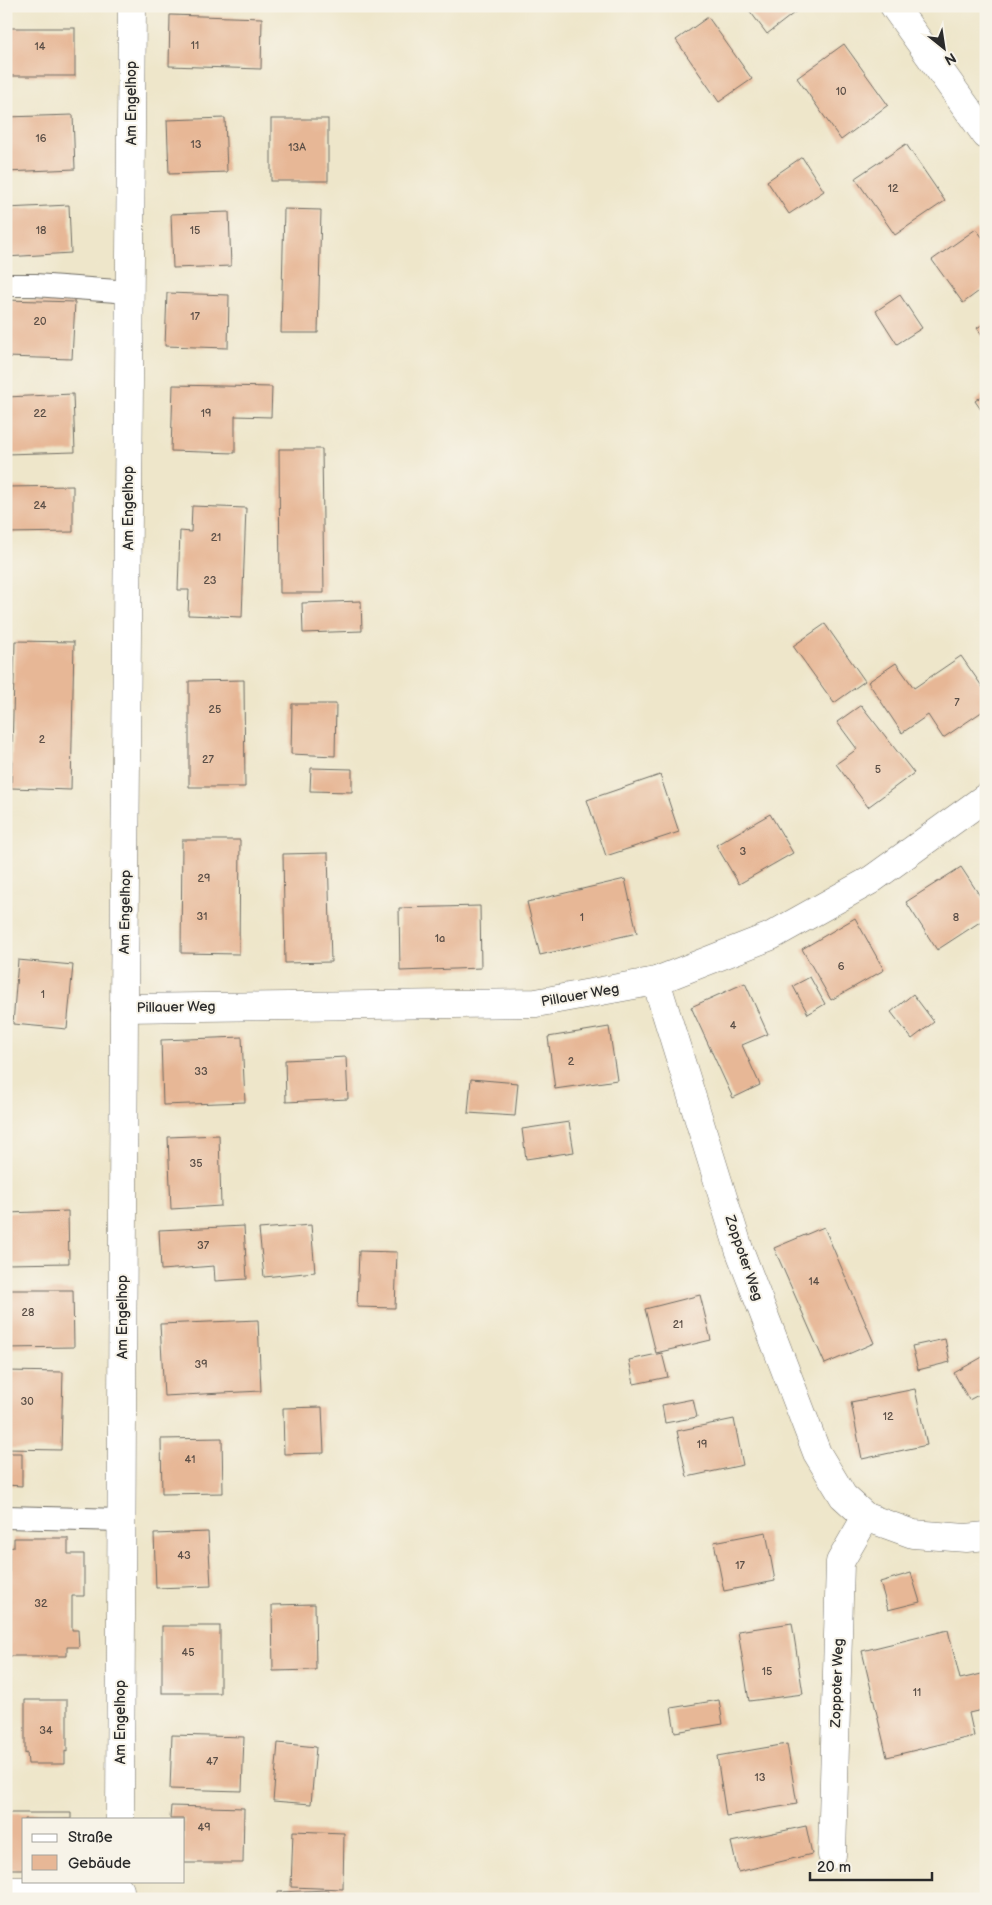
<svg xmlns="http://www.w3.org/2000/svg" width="992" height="1905" font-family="'Balsamiq Sans',sans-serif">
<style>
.building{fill:#e7b796}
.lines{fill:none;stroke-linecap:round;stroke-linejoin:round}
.lane-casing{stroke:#6f6c63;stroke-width:24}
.street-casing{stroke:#6f6c63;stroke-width:29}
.lane{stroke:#fff;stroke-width:22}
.street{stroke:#fff;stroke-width:28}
.labels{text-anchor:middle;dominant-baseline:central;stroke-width:4;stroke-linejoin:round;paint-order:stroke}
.number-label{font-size:11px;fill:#5a4e46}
.street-label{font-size:14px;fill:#2b2b2b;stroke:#f7f3e8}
</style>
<rect width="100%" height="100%" fill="#f7f3e8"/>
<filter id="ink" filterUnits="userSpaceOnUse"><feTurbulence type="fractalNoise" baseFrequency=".02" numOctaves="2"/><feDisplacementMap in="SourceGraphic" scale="10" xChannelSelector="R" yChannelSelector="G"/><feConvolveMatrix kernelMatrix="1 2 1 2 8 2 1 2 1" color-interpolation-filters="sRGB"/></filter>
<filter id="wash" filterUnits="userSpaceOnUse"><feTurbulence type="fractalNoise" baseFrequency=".0096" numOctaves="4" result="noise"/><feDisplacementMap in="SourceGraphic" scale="20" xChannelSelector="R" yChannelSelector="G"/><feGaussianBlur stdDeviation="1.12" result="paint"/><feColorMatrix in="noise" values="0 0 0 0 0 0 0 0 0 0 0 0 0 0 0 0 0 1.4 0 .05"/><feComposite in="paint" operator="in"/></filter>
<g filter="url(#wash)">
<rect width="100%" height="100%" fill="#eee6ca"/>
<g id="blocks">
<g class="building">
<path d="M746,6H803L767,34Z"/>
<path d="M170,15L262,18L261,69L169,66Z"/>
<path d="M708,17L752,79L719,102L676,40Z"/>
<rect x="6" y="28" width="69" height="48"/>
<path d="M844,44L888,105L841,140L797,78Z"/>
<path d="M73,115L75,169L6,172V117Z"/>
<path d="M225,118L227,172L169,174L167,120Z"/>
<rect x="271" y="119" width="57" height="62"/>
<path d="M906,144L945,201L895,235L855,178Z"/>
<path d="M802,157L824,191L789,214L767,181Z"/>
<path d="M69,205L71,253L6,257V208Z"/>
<path d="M284,209L321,210L318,333H281Z"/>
<path d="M229,212L231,266L173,268L171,214Z"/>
<path d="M976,229L986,242V286L963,303L932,260Z"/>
<path d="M167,293L229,295L228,348L165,346Z"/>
<path d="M900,295L922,328L897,344L876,311Z"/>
<path d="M6,300L75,302L72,359L6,357Z"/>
<path d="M986,322V340L977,328Z"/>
<path d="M173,385L272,387L271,417L235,416V453L171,451Z"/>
<path d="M986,393V417L975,401Z"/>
<path d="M73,394L75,452L6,454V397Z"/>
<path d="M279,449H322L324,593H280Z"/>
<path d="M73,486V532L6,533V487Z"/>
<path d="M192,506L246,508L242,617L188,615L189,590H178L180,531L191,532Z"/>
<path d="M361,601L362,631L303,633L302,603Z"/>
<path d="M825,624L865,681L834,703L793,646Z"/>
<path d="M15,641L74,642L71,790L11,788Z"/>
<path d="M961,656L986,692V709L943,738L928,715L902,733L868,682L896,663L914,688Z"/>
<path d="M244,680L245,787H189V681Z"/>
<path d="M292,704H336L335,756L291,754Z"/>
<path d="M861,705L914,773L868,807L836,764L857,749L837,722Z"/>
<path d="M311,768L352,769V792L310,791Z"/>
<path d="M660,775L679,832L606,856L587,800Z"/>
<path d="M770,814L793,853L739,884L716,845Z"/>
<path d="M182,840H240L239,954L181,953Z"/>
<path d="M328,853L331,962L285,963L283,854Z"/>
<path d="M961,867L986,905V918L937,950L906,902Z"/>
<path d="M625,879L637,933L540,955L527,902Z"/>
<path d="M480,906L481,968L400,971L399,908Z"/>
<path d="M855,918L884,970L831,1000L802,949Z"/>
<path d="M18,960L73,965L67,1029L13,1024Z"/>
<path d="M810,977L825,1004L808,1014L793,986Z"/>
<path d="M745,983L768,1034L742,1045L760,1085L733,1098L691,1007Z"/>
<path d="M913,994L934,1022L912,1039L891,1012Z"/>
<path d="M609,1027L617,1080L555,1089L548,1037Z"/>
<path d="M242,1037L245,1102L163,1105L161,1040Z"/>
<path d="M346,1057L348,1099L286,1102L285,1060Z"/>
<path d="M471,1079L518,1083L515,1116L468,1113Z"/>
<path d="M569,1122L574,1152L526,1159L522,1129Z"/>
<path d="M219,1135L221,1206L171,1209L168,1137Z"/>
<path d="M68,1211L69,1263L6,1264V1213Z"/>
<path d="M311,1225L315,1272L264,1277L259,1229Z"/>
<path d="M244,1226L247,1279L215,1281L214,1266L161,1270L159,1230Z"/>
<path d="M824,1227L874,1343L825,1364L774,1248Z"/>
<path d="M359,1251L397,1252L395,1308L357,1307Z"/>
<path d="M6,1290H73L74,1347L6,1348Z"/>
<path d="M700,1295L711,1340L656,1353L645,1309Z"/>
<path d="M258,1320L261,1391L164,1396L160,1324Z"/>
<path d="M945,1339L950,1362L918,1370L912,1346Z"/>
<path d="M662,1353L668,1377L634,1384L629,1360Z"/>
<path d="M986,1355V1391L969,1400L954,1373Z"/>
<path d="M6,1371L63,1372L61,1450L6,1449Z"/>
<path d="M915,1389L927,1445L862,1459L851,1402Z"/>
<path d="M693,1399L697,1417L665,1423L662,1405Z"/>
<path d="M322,1407L324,1453L284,1454L283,1408Z"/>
<path d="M734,1419L743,1465L687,1477L677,1431Z"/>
<path d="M222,1438L223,1493L162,1494L161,1439Z"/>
<path d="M6,1453H22V1486L6,1485Z"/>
<path d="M208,1532L211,1586L156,1588L154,1534Z"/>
<path d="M766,1532L775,1581L724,1591L714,1542Z"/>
<path d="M14,1538H68V1554H84V1596H72V1630H78L79,1647H67V1656H6V1611H9V1548L14,1547Z"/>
<path d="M911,1573L920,1602L888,1610L880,1582Z"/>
<path d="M315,1604L316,1670L273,1671L272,1605Z"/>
<path d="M792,1623L803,1694L749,1701L738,1631Z"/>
<rect x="162" y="1626" width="58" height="67"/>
<path d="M948,1630L960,1679L986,1673V1709L969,1713L974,1736L887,1757L862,1651Z"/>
<path d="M25,1700H67V1752L65,1751V1764H28L27,1753L25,1754Z"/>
<path d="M719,1700L723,1724L675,1732L671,1708Z"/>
<path d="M172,1735L244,1737L242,1791L170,1789Z"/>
<path d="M278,1743L316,1747L311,1804L273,1801Z"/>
<path d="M787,1744L797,1804L726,1816L717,1756Z"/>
<path d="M171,1806L244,1808L243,1863H184V1819H170Z"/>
<path d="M6,1813H71V1819H24V1869H6Z"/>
<path d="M806,1826L812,1854L738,1872L731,1842Z"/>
<path d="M293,1831L344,1833L343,1889L291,1887Z"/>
<path d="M328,1890V1899H278V1892Z"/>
</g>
</g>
</g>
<g filter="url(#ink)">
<use href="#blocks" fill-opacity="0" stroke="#6f6c63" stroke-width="1"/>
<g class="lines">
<defs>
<g id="lane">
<path d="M6,285H35L130,292"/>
<path d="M6,1517L121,1520"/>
</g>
<g id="street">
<path d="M894,6L986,135"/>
<path d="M656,981L739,1249L817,1453L843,1496L866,1517L913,1534L966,1538L986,1536"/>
<path d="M124,1008L536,1003L656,981L771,936L871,880L986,797"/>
<path d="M120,1819L124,1008L132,6"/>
<path d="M832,1855L840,1562L866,1517"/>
<path d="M6,1891L120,1890"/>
</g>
</defs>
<use href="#lane" class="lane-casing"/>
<use href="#street" class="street-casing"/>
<use href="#lane" class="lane"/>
<use href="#street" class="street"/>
</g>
</g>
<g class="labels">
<g class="number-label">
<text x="195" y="45">11</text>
<text x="40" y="46">14</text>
<text x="841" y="91">10</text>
<text x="41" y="138">16</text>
<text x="196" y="144">13</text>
<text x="297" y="147">13A</text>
<text x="893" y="188">12</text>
<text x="41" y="230">18</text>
<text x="195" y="230">15</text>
<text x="195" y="316">17</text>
<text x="40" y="321">20</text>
<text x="40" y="413">22</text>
<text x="206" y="413">19</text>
<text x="40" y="505">24</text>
<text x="216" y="537">21</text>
<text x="210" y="580">23</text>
<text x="957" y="702">7</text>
<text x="215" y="709">25</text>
<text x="42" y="739">2</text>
<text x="208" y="759">27</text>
<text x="878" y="769">5</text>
<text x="743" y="851">3</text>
<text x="204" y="878">29</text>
<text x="202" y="916">31</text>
<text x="582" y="917">1</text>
<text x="956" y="917">8</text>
<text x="440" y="938">1a</text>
<text x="841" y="966">6</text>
<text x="43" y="994">1</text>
<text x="733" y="1025">4</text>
<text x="571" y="1061">2</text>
<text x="201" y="1071">33</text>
<text x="196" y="1163">35</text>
<text x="203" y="1245">37</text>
<text x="814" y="1281">14</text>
<text x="28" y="1312">28</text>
<text x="678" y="1324">21</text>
<text x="201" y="1364">39</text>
<text x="27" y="1401">30</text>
<text x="888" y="1416">12</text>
<text x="702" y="1444">19</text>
<text x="190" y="1459">41</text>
<text x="184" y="1555">43</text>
<text x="740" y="1565">17</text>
<text x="41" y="1603">32</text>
<text x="188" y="1652">45</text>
<text x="767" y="1671">15</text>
<text x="917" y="1692">11</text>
<text x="46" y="1730">34</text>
<text x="212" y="1761">47</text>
<text x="760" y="1777">13</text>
<text x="204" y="1827">49</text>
</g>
<g class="street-label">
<text transform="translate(131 103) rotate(-90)">Am Engelhop</text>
<text transform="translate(128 508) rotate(-90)">Am Engelhop</text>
<text transform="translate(125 912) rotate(-89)">Am Engelhop</text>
<text transform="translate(580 995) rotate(-10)">Pillauer Weg</text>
<text transform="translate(176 1007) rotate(-1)">Pillauer Weg</text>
<text transform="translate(744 1258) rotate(71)">Zoppoter Weg</text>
<text transform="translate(122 1317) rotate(-90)">Am Engelhop</text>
<text transform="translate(837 1683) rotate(-88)">Zoppoter Weg</text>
<text transform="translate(120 1722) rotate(-90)">Am Engelhop</text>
</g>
</g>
<rect width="992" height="1905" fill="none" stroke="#f7f3e8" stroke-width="25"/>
<rect x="22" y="1818" width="162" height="65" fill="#f7f3e8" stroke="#a5a39c"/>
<rect x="32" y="1834" width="25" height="8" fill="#ffffff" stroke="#a5a39c"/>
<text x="68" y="1842" font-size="15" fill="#2b2b2b">Straße</text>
<rect x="32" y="1855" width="25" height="15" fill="#e7b796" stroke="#a5a39c"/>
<text x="68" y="1868" font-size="15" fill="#2b2b2b">Gebäude</text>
<g transform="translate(944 48) rotate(150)" stroke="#f7f3e8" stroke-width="4" paint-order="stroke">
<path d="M0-4L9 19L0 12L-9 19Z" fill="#2b2b2b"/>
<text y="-8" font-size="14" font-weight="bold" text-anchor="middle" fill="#2b2b2b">N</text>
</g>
<path d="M810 1872v8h122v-8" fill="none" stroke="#2b2b2b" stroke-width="2.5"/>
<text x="817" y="1872" font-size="15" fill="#2b2b2b" stroke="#f7f3e8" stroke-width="4" paint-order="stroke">20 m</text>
</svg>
